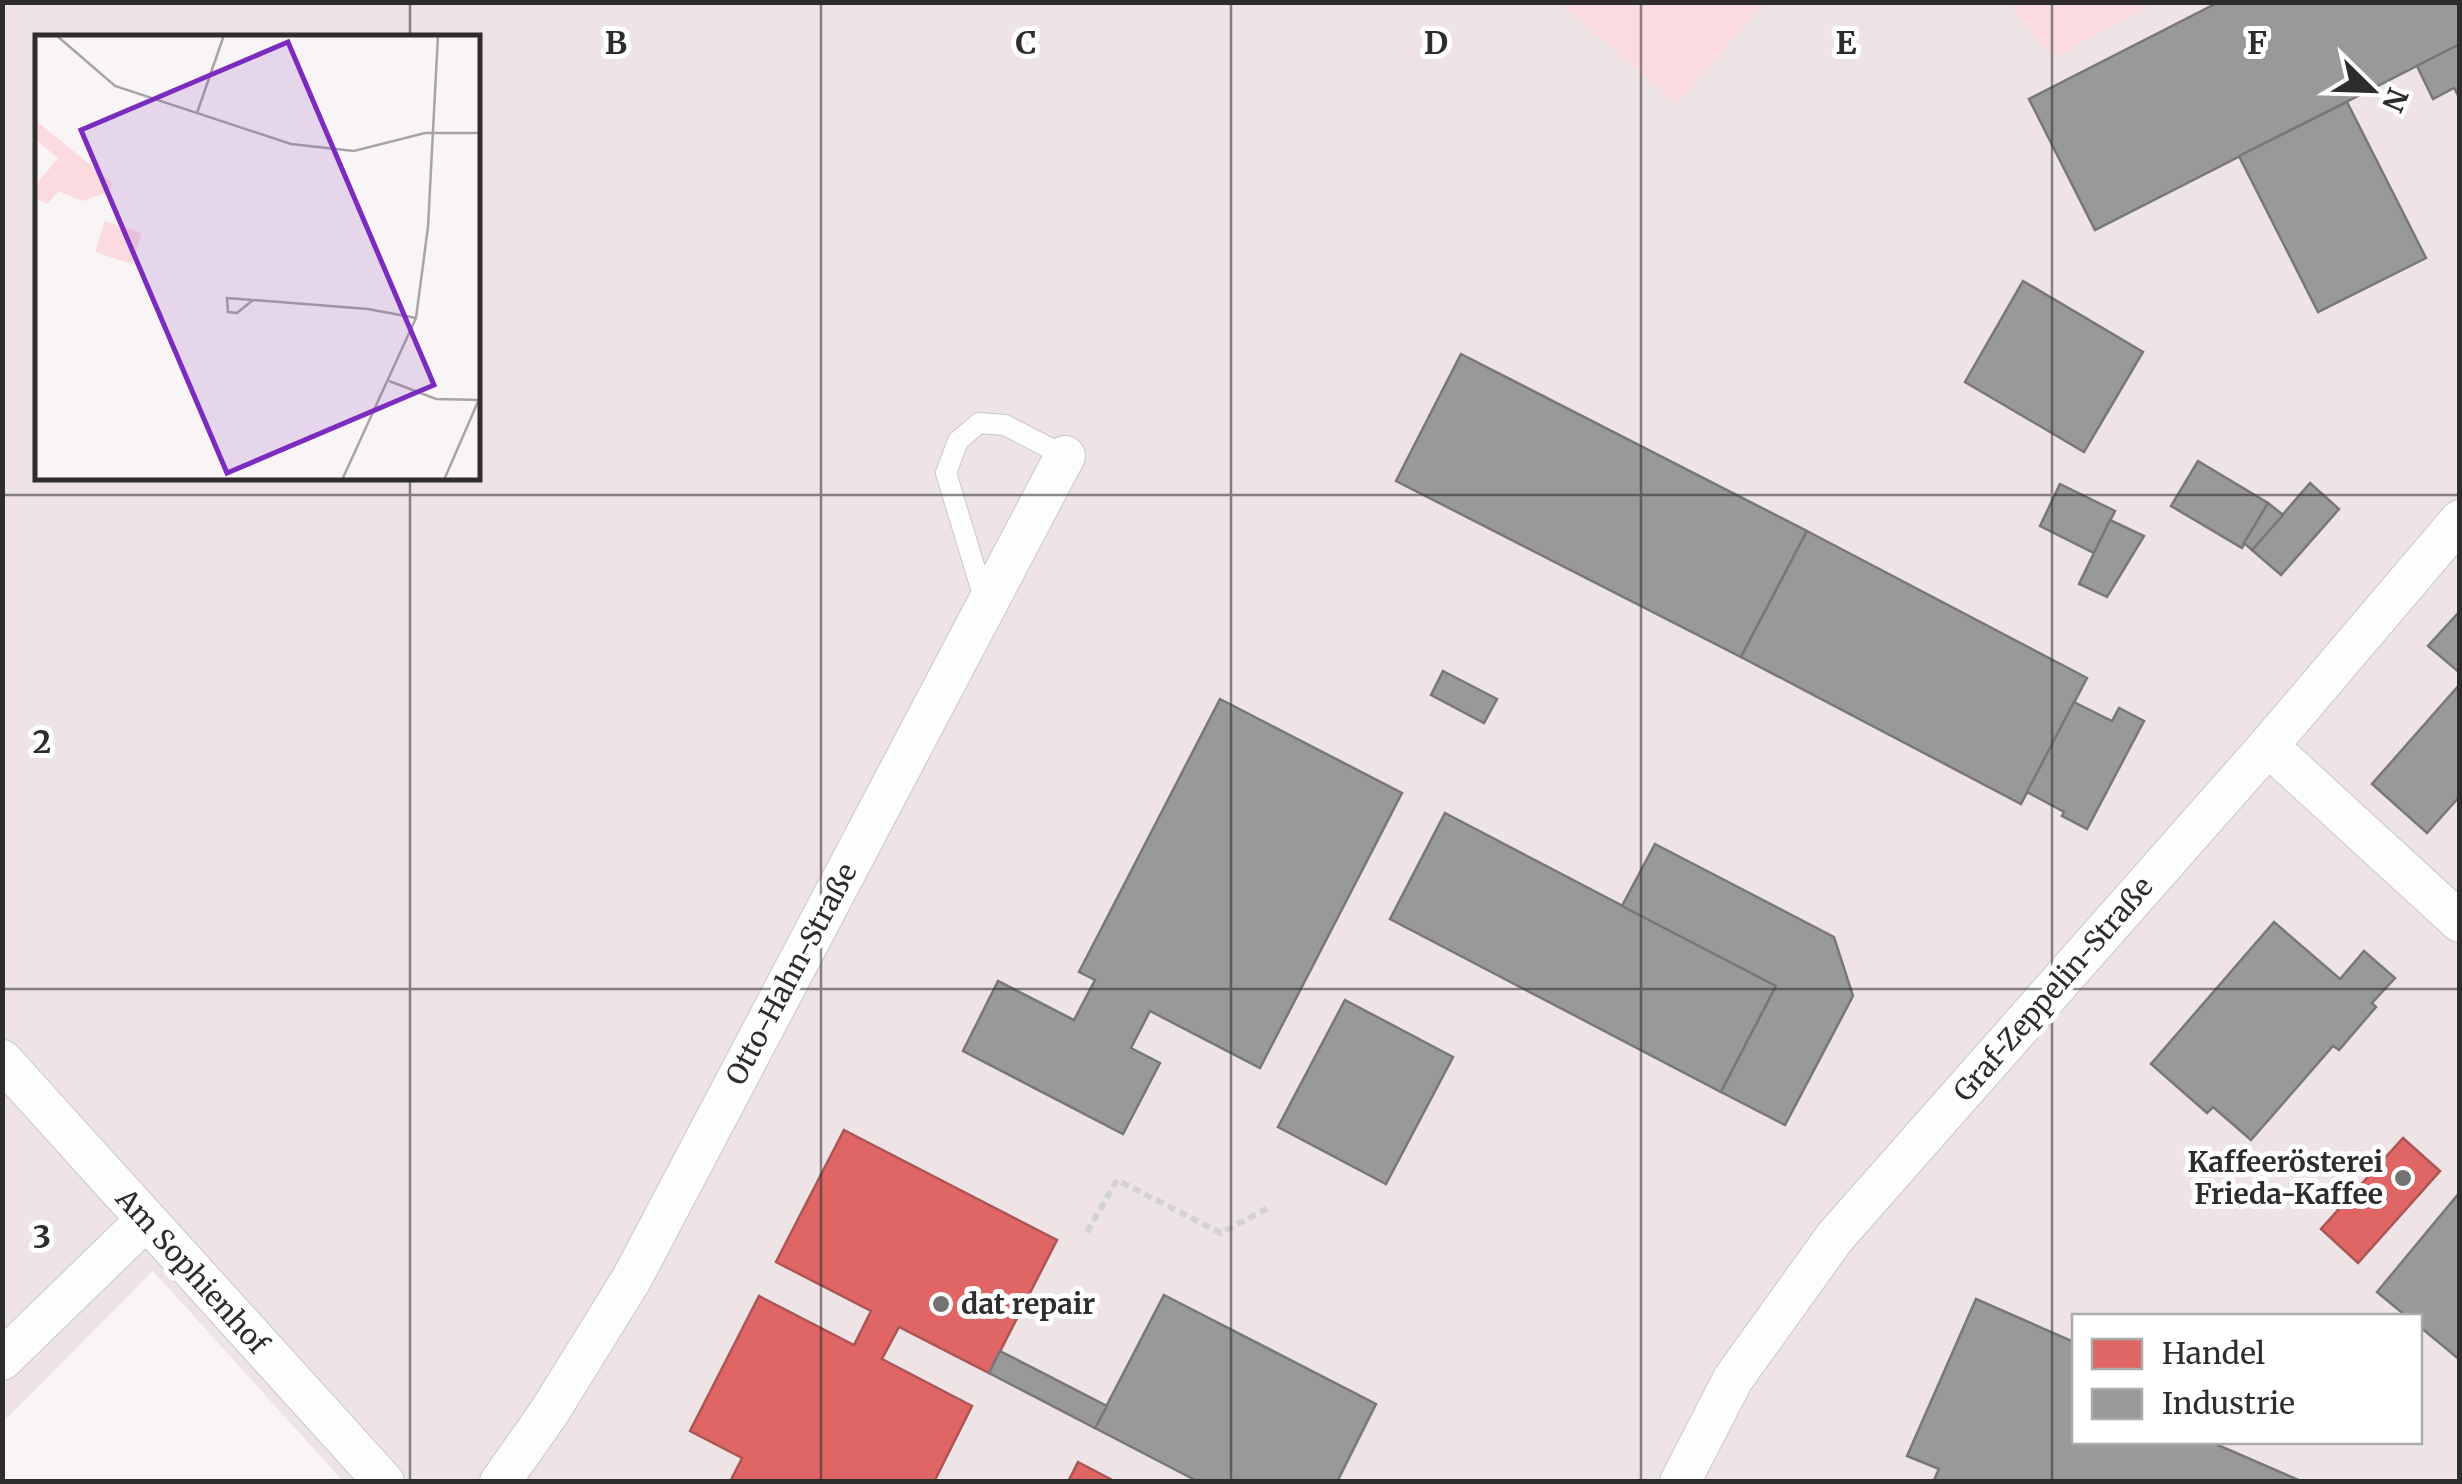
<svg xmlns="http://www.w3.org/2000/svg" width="2462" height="1484" font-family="Merriweather,serif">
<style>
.built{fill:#eee3e5;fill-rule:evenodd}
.green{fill:#fbdbe0}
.shops{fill:#e06666;stroke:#ab5555;stroke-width:2.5}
.industry{fill:#999;stroke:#797878;stroke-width:2.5}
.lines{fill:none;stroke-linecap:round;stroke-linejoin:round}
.service-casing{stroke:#cac7c7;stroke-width:22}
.minor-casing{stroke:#cac7c7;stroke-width:42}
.path{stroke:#d4d3d3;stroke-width:6;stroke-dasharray:8 5;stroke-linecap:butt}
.service{stroke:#fefdfe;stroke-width:20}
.minor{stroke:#fefdfe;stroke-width:40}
.grid{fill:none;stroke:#2e2c2c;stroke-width:2.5;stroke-opacity:0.55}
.poi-dot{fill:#757272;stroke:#fff;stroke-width:4}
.labels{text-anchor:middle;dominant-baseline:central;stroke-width:10;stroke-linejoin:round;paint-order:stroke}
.street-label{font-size:28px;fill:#2e2c2c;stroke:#fff}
.poi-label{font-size:28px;font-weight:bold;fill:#2e2c2c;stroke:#fff;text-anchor:end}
.inset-road{fill:none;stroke:#a8a4a5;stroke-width:2.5}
.view{fill:#7b2cbf;fill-opacity:0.15;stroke:#7b2cbf;stroke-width:5}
.inset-edge{fill:none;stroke:#2e2c2c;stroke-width:5}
.grid-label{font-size:32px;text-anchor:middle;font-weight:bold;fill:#2e2c2c;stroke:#fff;stroke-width:10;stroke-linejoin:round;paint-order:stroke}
</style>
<rect width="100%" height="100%" fill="#f9f4f5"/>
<path class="built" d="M3,3H2459V1481H343L153,1271L3,1422ZM38,38H478V478H38ZM2074,1316H2420V1442H2074Z"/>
<g class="green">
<path d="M2014,2H2154V3L2054,58L2013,10Z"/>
<path d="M1560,3H1764L1677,104Z"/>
</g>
<g class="shops">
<path d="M844,1130L1057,1240L989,1373L899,1327L882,1359L972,1406L934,1482H730L742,1458L690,1431L759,1296L854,1345L871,1311L776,1262Z"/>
<path d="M2403,1138L2440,1171L2358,1263L2321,1229Z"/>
<path d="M1078,1462L1116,1482H1068Z"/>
</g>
<g class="industry">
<path d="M2219,2H2460V44L2095,230L2029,99Z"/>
<path d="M2460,44V99L2454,88L2433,99L2417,66Z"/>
<path d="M2347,102L2426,258L2318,312L2239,156Z"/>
<path d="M2023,281L2143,352L2084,452L1965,382Z"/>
<path d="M1461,354L1807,531L1741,657L1396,481Z"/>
<path d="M2198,461L2268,503L2242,548L2171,506Z"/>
<path d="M2310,483L2339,509L2281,575L2252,550Z"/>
<path d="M2060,484L2115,511L2094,553L2040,526Z"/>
<path d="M2268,503L2283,515L2252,550L2244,543Z"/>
<path d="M2110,520L2144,536L2107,597L2079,584Z"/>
<path d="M1807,531L2087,678L2021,804L1741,657Z"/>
<path d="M2460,611V673L2428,646Z"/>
<path d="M1443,671L1497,699L1484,723L1431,695Z"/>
<path d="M2460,684V796L2427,833L2372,784Z"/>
<path d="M1220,699L1402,793L1260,1068L1150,1011L1131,1048L1160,1063L1123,1134L963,1051L998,981L1074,1020L1095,980L1079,972Z"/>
<path d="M2074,702L2112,721L2119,708L2144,721L2087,829L2062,816L2064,812L2027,792Z"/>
<path d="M1445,813L1776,986L1721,1092L1390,919Z"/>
<path d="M1655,844L1834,937L1853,996L1785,1125L1721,1092L1776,986L1622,906Z"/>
<path d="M2274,922L2340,979L2364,951L2395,978L2372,1003L2376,1007L2339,1050L2333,1046L2251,1140L2213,1107L2207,1113L2151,1064Z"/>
<path d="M1345,1000L1453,1057L1386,1184L1278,1127Z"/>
<path d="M2460,1192V1360L2420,1327V1316H2406L2377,1292Z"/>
<path d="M1164,1295L1376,1404L1337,1482H1199L1095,1428Z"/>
<path d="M1976,1299L2074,1342V1442H2211L2303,1482H1933L1939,1469L1907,1456Z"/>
<path d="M1000,1351L1107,1406L1095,1428L989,1373Z"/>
</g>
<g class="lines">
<defs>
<path id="service" d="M986,605L946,473L958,441L979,423L1005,425L1065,456"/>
<g id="minor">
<path d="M2268,746L2460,922"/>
<path d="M2,1060L384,1482"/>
<path d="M2,1360L146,1220"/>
<path d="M500,1482L548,1414L631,1280L1065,456"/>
<path d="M1680,1482L1733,1379L1835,1237L2268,746L2460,520"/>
</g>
</defs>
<use href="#service" class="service-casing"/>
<use href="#minor" class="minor-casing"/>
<path class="path" d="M1087,1232L1117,1180L1221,1233L1270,1207"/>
<use href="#service" class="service"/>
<use href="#minor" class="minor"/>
</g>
<path class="grid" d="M410,2V38M821,2V1482M1231,2V1482M1641,2V1482M2052,2V1482M410,478V1482M2,495H2460M2,989H2460"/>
<g class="poi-dot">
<circle cx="2403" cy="1178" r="10"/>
<circle cx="941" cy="1304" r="10"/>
</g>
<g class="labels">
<g class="street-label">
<text transform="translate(791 974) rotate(-62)">Otto-Hahn-Straße</text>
<text transform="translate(2053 989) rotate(-49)">Graf-Zeppelin-Straße</text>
<text transform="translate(192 1271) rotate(48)">Am Sophienhof</text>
</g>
<g class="poi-label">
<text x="2383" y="1162">Kaffeerösterei<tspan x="2383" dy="32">Frieda-Kaffee</tspan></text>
<text x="961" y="1304" text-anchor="start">dat repair</text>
</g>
</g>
<g transform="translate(35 35)">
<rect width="445" height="445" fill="#f9f4f5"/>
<path d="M0,85L78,148L74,157L47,166L23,156L13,169L0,163V151L23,123L0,104ZM70,186L107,198L97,229L60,217Z" fill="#fbdbe0"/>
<path class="inset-road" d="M21,0L80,51L256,109L319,116L390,98H445M162,78L189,0M218,265L202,278L193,277L192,263L333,274L381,283M354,346L401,364L445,365M307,445L381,283L393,192L403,0M409,445L445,362"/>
<path class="view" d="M253,7L399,350L192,438L46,95Z"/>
<rect width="445" height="445" class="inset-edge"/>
</g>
<g class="grid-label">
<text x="616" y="54">B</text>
<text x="1026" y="54">C</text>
<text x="1436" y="54">D</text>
<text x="1846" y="54">E</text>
<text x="2257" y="54">F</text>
<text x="42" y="753">2</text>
<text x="42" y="1248">3</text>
</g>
<rect width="2462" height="1484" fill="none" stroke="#2e2c2c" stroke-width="10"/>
<rect x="2072" y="1314" width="350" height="130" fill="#ffffff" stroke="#ababab" stroke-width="2.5"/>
<rect x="2092" y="1339" width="50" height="30" fill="#e06666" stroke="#ababab" stroke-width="2.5"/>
<text x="2162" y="1364" font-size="30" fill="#2e2c2c">Handel</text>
<rect x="2092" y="1389" width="50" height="30" fill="#999999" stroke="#ababab" stroke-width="2.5"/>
<text x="2162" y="1414" font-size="30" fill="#2e2c2c">Industrie</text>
<g transform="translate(2372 90) rotate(113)" stroke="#ffffff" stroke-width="8" paint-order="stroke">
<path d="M0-8L18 38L0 25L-18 38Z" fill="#2e2c2c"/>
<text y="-15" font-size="28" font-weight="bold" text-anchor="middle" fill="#2e2c2c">N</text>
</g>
</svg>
